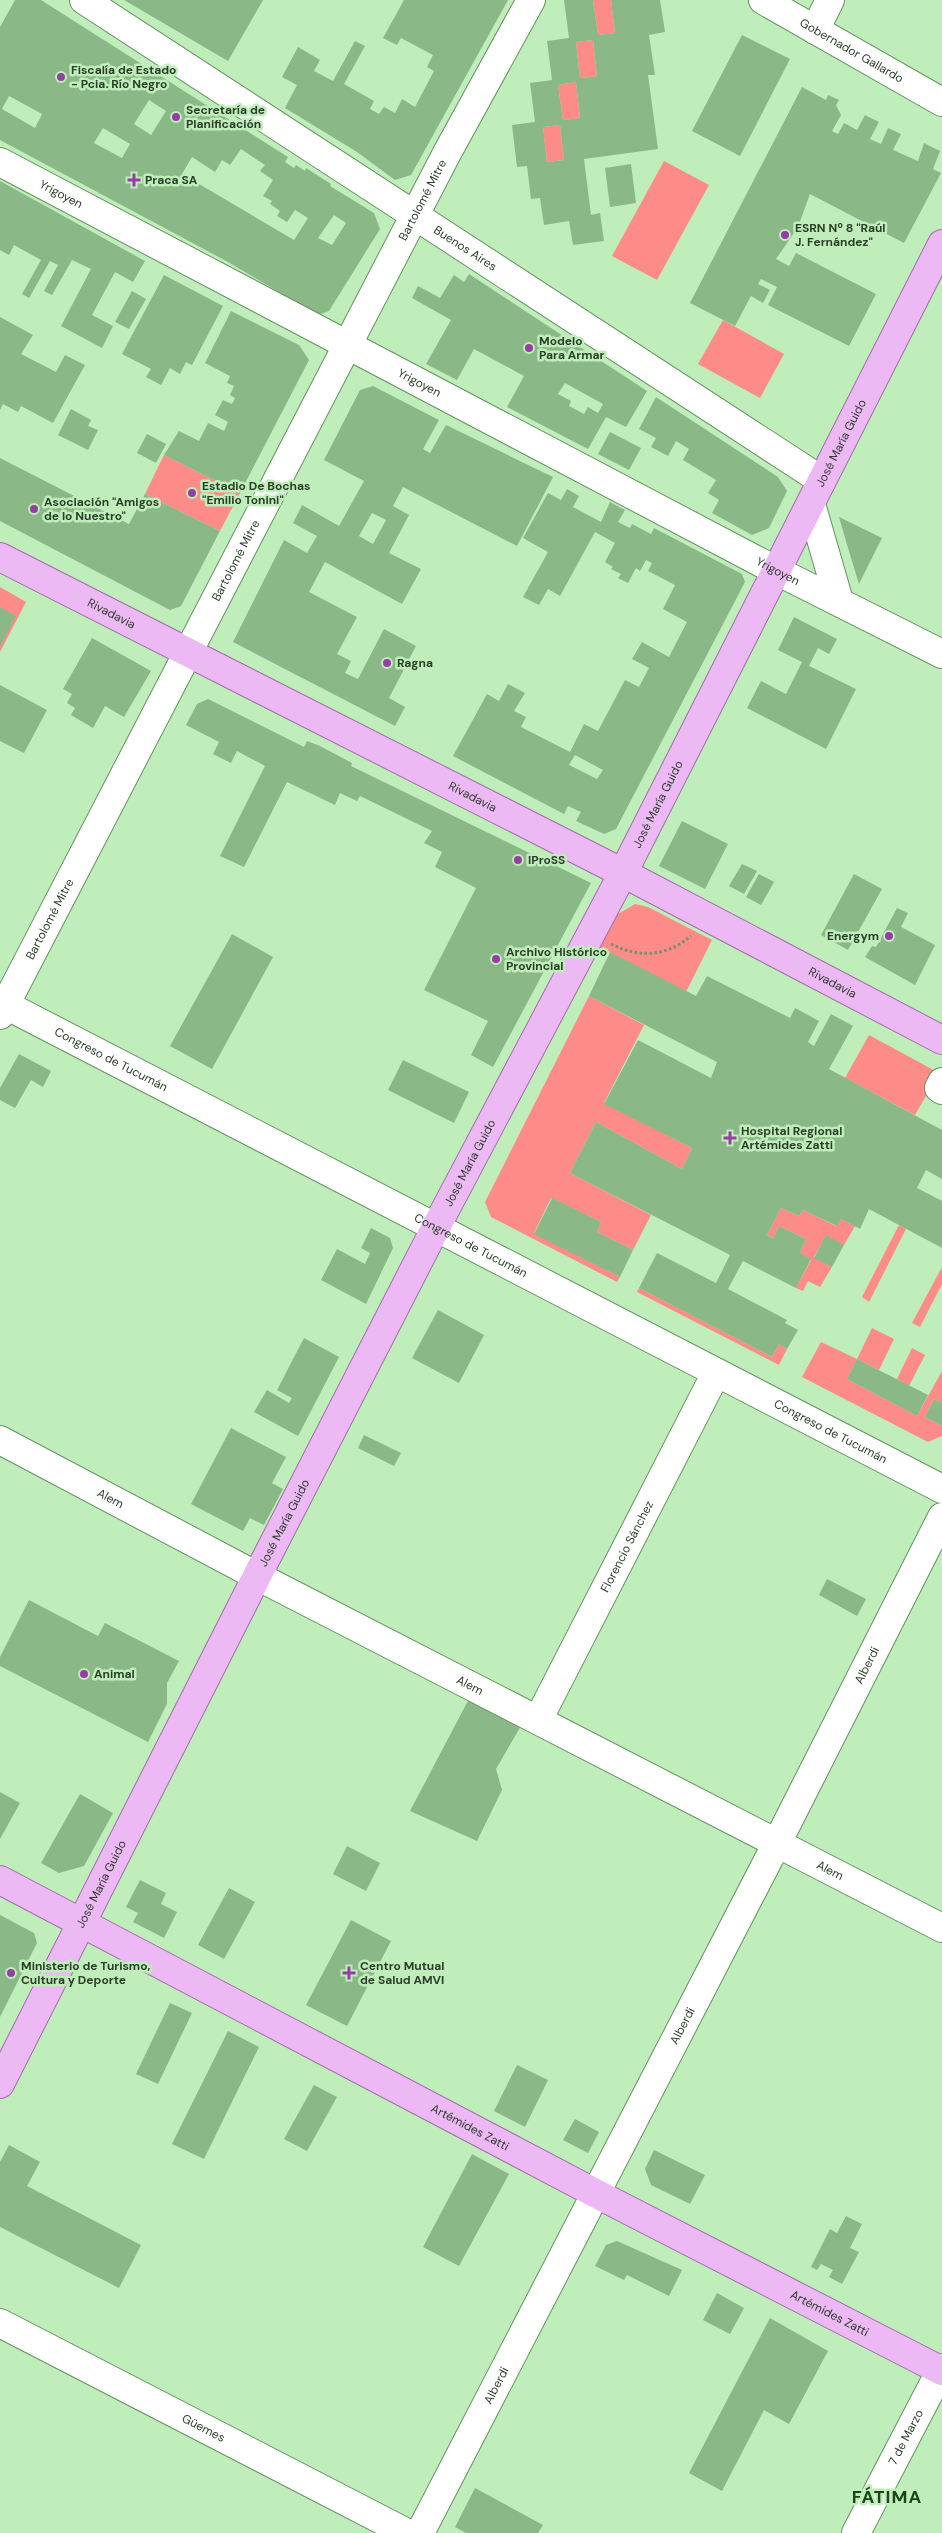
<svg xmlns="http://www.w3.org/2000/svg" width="942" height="2533" font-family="'DM Sans',sans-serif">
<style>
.green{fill:#fd8b88}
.building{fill:#8bb887;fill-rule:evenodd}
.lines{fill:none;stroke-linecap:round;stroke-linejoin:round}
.minor-casing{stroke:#669162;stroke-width:30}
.major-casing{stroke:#a06fa8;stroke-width:30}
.path{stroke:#72926f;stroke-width:3;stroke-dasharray:2.5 2.5;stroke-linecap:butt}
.minor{stroke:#fff;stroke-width:28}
.major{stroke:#ecb9f4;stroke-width:28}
.poi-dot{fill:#983ca6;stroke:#bfeeba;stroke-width:2}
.labels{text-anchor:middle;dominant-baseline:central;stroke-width:5;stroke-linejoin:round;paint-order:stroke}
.street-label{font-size:12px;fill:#2c3e2a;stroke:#bfeeba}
.poi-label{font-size:12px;font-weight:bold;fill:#2c3e2a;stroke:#bfeeba;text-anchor:start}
.district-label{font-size:18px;font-weight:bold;letter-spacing:1px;fill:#1b4419;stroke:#bfeeba}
</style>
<rect width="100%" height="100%" fill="#bfeeba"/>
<g class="green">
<path d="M593,0H611L615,33L598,35Z"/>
<path d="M593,40L597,76L580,78L576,42Z"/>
<path d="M576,82L580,118L563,120L558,85Z"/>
<path d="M560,125L564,160L547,162L543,127Z"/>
<path d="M664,161L709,185L657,280L612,256Z"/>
<path d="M723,320L784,354L760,398L698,364Z"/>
<path d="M164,455L240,493L220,531L145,494Z"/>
<path d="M0,587L26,602L0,652Z"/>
<path d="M635,904L648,907L712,940L686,992L600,947L618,914Z"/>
<path d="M589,996L644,1025L604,1103L692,1148L682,1169L596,1122L570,1173L651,1215L633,1250L597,1232L601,1222L551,1198L534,1233L620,1277L617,1282L491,1217L485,1202Z"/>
<path d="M869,1035L939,1073L915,1115L845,1078Z"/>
<path d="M781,1208L799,1216L803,1210L836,1226L841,1219L855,1226L844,1245L826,1236L814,1257L832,1267L820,1287L808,1281L803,1291L796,1288L811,1260L800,1253L806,1239L779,1226L773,1238L767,1235Z"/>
<path d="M899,1225L906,1229L869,1302L862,1297Z"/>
<path d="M942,1267V1284L920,1327L912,1323Z"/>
<path d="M639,1288L772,1357L779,1344L787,1349L779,1365L637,1292Z"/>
<path d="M872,1328L894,1339L879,1370L857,1359L847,1379L917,1416L942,1371V1403L934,1399L925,1417L942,1426V1436L928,1442L802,1377L821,1342L857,1359Z"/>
<path d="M912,1348L925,1355L909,1386L897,1379Z"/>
</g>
<g class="building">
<path d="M15,0H41L288,157L285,162L294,168L296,165L305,171L306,168L331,184L330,186L374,213L380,229L329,311L318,315L228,262L0,140V27ZM9,96L42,114L35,128L2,109ZM149,100L166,111L151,135L134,124ZM103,128L130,144L122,158L94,143ZM241,149L265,165L260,171L273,180L263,196L272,201L270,204L280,211L277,216L287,222L295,210L308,218L294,240L182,174L192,157L215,172L222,160L230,165ZM334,215L346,223L332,245L318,238Z"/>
<path d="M124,0H263L228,61Z"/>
<path d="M404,0H508L411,175L395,180L357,152L285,108L297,85L282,77L298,47L320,60L314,71L333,81L355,41L365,46L344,84L374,101L370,109L379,114L384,107L395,113L402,99L415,107L434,71L427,67L433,55L401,38L397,45L383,38Z"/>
<path d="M564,0H593L598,35L615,33L611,0H660L665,32L649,35L655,75H648L658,149L584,159L591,215L600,213L604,241L573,245L569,221L544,225L540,198L531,199L527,166L517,167L512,125L535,122L530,83L552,80L547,41L569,38ZM593,40L597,76L580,78L576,42ZM576,82L580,118L563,120L558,85ZM560,125L564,160L547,162L543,127Z"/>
<path d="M742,35L790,59L740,156L692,131Z"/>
<path d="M802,87L826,100L828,95L839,100L836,105L841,115L832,131L838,134L844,123L857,130L865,115L879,122L870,139L881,144L888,128L901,134L893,150L918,161L924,143L940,151L933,169L941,173L904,243L810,194L798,227L776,259L789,266L796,253L876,294L849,346L768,305L777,287L761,279L758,284L770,290L763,303L751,296L735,326L690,303Z"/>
<path d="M631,164L636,203L610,207L605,168Z"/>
<path d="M0,181L145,261L133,282L115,272L92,315L113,326L102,348L61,326L91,269L72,260L52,295L44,291L58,265L50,261L29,298L22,294L41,260L14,245L9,255L0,250Z"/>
<path d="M469,274L647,391L626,427L606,417L588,449L507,407L524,376L474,349L457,380L426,364L451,320L412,298L418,286L440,298L454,275L464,282ZM565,383L603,404L598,413L588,407L584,414L569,406L571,401L558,394Z"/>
<path d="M164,275L223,306L192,365L186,362L180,374L170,368L161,385L146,377L151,369L122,354Z"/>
<path d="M132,291L146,299L129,329L115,322Z"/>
<path d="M231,311L299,345L309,360L240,493L164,455L179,431L199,441L208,423L224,431L228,422L215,415L223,400L232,404L235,398L230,395L234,386L227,383L230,376L205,363Z"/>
<path d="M0,317L33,335L21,354L56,372L65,355L85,365L53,423L21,406L18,412L3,404L0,410Z"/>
<path d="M373,386L439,420L423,449L430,453L446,425L553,477L517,546L403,487L393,506L409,515L389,553L421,569L402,604L325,562L309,592L357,617L337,654L351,661L345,673L358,679L384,629L416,646L389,698L405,707L395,726L233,642L284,540L307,553L317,536L293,523L302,505L339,526L364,481L324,460L360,390ZM372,513L386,520L373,544L359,536Z"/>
<path d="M656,397L778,477L787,491L769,528L752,535L712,513L719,500L708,493L716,480L683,460L689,449L676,441L668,456L651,447L656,438L639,429Z"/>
<path d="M71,409L91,420L88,426L98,430L88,450L58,435Z"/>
<path d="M610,432L641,448L629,470L598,454Z"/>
<path d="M147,434L166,444L156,463L137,453Z"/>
<path d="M0,458L129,524L145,494L220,531L181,606L170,610L0,521Z"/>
<path d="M567,489L579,496L573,507L601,522L610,502L625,510L618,522L630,528L632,524L651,534L654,528L742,574L745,582L616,829L604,834L576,821L581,812L568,806L564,814L453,756L487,694L499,701L508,684L525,693L514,711L526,717L521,727L570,752L584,724L598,731L625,680L639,687L649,668L632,659L642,642L669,657L687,622L663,609L675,585L648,571L652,563L646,560L640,571L636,568L628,583L618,578L621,574L611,569L613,567L605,562L615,543L595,532L560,596L548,589L539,605L523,597L548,552L523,538L548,493L561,500ZM575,755L603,770L597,779L569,765Z"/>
<path d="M839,517L882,538L859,584L848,548Z"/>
<path d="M0,607L16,616L0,647Z"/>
<path d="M794,617L837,639L829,654L818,648L809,666L856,689L826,749L747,708L761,681L786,694L802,662L778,650Z"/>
<path d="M92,638L151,671L124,717L105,706L93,728L71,715L75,708L67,703L72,694L63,689Z"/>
<path d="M0,685L47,710L24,753L0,741Z"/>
<path d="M208,699L304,747L307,741L320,746L352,763L351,766L591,883L493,1067L471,1055L488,1021L424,990L476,888L435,867L442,852L424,843L432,831L360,796L357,801L340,793L335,805L287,782L244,867L220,856L265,766L237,751L231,763L213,754L219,742L186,725L197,704Z"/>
<path d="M682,821L728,844L705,889L659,866Z"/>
<path d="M742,864L757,871L744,894L729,886Z"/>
<path d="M759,874L774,882L761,905L746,897Z"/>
<path d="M854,874L882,889L848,950L821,935Z"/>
<path d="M897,908L908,913L901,927L935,945L915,985L865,957L872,946L876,947Z"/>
<path d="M232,934L273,957L212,1069L170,1046Z"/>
<path d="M610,952L696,996L707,976L790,1018L795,1008L819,1021L808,1042L814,1046L831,1014L853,1026L829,1069L942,1130V1179L926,1170L917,1188L942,1201V1248L869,1209L860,1229L841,1219L837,1226L803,1210L799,1216L781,1208L767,1235L773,1238L779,1226L806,1239L800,1253L811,1259L796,1288L743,1261L728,1289L787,1320L785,1323L798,1330L787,1349L779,1344L772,1357L639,1288L657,1253L716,1283L730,1255L570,1173L596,1122L682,1169L692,1148L604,1104L638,1040L711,1078L717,1062L589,996Z"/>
<path d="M19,1054L51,1071L43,1087L31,1080L15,1108L0,1100V1088Z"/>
<path d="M403,1060L469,1092L454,1123L388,1090Z"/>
<path d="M552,1198L601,1222L597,1232L633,1250L620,1277L534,1234Z"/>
<path d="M371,1228L390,1238L393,1248L366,1304L321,1280L337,1249L365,1264L370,1253L361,1248Z"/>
<path d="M826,1235L844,1245L832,1267L814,1258Z"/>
<path d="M438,1310L484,1335L459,1383L412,1358Z"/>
<path d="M304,1338L339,1357L298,1436L254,1412L267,1390L289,1403L292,1398L277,1390Z"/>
<path d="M857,1359L928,1395L917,1416L847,1379Z"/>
<path d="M934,1399L942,1403V1426L925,1417Z"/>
<path d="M231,1428L286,1457L272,1483L283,1489L264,1525L250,1518L243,1531L191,1504Z"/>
<path d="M364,1435L401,1453L394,1466L358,1448Z"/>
<path d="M827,1579L866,1599L857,1616L819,1595Z"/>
<path d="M29,1600L98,1636L105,1623L179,1661L167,1683V1704L148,1742L0,1666V1657Z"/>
<path d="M471,1695L522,1724L496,1769L502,1790L477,1841L410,1811Z"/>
<path d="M0,1792L20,1803L0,1839Z"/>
<path d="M80,1794L113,1813L84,1866L59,1873L41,1863Z"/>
<path d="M347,1846L380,1863L366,1891L333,1874Z"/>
<path d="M140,1880L166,1893L161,1904L177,1912L164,1938L133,1922L138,1913L126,1907Z"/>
<path d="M229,1888L255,1902L224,1959L198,1945Z"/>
<path d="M0,1915L34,1933L37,1943L0,2017Z"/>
<path d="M351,1920L391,1941L347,2026L306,2005Z"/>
<path d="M170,2003L192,2013L158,2084L136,2074Z"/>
<path d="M228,2031L259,2047L204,2159L172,2144Z"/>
<path d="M517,2065L548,2080L525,2127L494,2111Z"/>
<path d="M314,2085L337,2097L307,2151L284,2139Z"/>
<path d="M575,2119L599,2132L588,2153L563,2140Z"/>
<path d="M9,2145L40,2162L27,2186L141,2245L119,2288L0,2227V2162Z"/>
<path d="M654,2150L705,2175L690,2204L651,2185L645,2169Z"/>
<path d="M472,2154L509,2174L459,2266L423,2247Z"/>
<path d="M846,2216L862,2224L850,2248L859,2252L842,2284L829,2277L833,2270L821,2264L817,2270L811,2267L830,2229L837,2233Z"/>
<path d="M617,2241L682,2270L669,2296L627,2275L624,2280L595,2266L606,2245Z"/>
<path d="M717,2293L744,2308L730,2334L703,2320Z"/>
<path d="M770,2318L828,2351L789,2424L764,2410L722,2491L689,2473Z"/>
<path d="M475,2488L543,2525L538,2533H466L455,2527Z"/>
</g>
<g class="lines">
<defs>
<g id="minor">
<path id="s1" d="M84,0L821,480"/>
<path id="s2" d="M763,0L942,102"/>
<path d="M815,30L830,0"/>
<path id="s3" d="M0,162L775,570L942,654"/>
<path d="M811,504L839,601"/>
<path id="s4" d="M0,1002L942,1489"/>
<path id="s5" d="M0,1015L447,153L531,0"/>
<path d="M942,1082L939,1088L942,1090"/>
<path id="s6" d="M0,1440L257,1576L942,1928"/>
<path id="s7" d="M538,1720L716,1373"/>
<path id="s8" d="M0,2323L407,2533"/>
<path id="s9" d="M420,2533L777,1843L942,1517"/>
<path id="s10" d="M856,2533L942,2368"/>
</g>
<g id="major">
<path id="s11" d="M0,557L623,873L942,1040"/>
<path id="s12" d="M0,1880L595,2193L942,2371"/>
<path id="s13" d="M0,2084L257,1576L435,1229L623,873L942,244"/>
</g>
</defs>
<use href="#minor" class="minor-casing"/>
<use href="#major" class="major-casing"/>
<path class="path" d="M611,944C639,958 666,957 691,936"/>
<use href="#minor" class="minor"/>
<use href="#major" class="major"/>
</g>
<g class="poi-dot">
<circle cx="61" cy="77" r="5"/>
<circle cx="176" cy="117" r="5"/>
<path d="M131.5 172.5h5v5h5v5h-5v5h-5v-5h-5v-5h5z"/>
<circle cx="785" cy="235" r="5"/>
<circle cx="529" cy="348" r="5"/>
<circle cx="192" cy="493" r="5"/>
<circle cx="34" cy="509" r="5"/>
<circle cx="387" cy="663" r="5"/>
<circle cx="518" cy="860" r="5"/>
<circle cx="889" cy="936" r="5"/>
<circle cx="496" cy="959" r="5"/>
<path d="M727.5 1130.5h5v5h5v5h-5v5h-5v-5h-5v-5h5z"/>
<circle cx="84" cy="1674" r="5"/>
<circle cx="11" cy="1973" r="5"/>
<path d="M346.5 1965.5h5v5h5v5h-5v5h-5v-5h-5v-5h5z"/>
</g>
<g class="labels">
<g class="street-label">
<text stroke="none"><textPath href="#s2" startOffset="102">Gobernador Gallardo</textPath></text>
<text stroke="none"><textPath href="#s3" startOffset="69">Yrigoyen</textPath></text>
<text stroke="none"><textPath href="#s5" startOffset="918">Bartolomé Mitre</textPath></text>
<text stroke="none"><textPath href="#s1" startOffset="455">Buenos Aires</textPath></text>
<text stroke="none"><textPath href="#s3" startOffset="474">Yrigoyen</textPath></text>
<text stroke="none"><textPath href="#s13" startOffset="1844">José María Guido</textPath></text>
<text stroke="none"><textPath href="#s5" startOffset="512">Bartolomé Mitre</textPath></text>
<text stroke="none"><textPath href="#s3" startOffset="879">Yrigoyen</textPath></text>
<text stroke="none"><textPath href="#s11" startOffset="125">Rivadavia</textPath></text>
<text stroke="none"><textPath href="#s11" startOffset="530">Rivadavia</textPath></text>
<text stroke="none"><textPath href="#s13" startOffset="1439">José María Guido</textPath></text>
<text stroke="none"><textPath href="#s5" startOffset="108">Bartolomé Mitre</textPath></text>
<text stroke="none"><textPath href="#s11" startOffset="935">Rivadavia</textPath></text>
<text stroke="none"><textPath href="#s4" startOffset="125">Congreso de Tucumán</textPath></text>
<text stroke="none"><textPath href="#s13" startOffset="1034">José María Guido</textPath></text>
<text stroke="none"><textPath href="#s4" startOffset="530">Congreso de Tucumán</textPath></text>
<text stroke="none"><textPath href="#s4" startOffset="935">Congreso de Tucumán</textPath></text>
<text stroke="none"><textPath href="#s6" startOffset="125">Alem</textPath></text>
<text stroke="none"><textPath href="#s13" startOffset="629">José María Guido</textPath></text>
<text stroke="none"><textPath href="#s7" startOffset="195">Florencio Sánchez</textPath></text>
<text stroke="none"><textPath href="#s9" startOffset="976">Alberdi</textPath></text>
<text stroke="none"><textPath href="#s6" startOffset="530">Alem</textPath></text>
<text stroke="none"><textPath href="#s6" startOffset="935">Alem</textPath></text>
<text stroke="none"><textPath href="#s13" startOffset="224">José María Guido</textPath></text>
<text stroke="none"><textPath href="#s9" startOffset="571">Alberdi</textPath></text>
<text stroke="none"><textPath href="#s12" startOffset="531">Artémides Zatti</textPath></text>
<text stroke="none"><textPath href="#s12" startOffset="936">Artémides Zatti</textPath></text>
<text stroke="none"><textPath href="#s9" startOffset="166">Alberdi</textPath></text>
<text stroke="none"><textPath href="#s8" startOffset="229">Güemes</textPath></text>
<text stroke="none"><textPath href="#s10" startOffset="108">7 de Marzo</textPath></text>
</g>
<g class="poi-label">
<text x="71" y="70">Fiscalía de Estado<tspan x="71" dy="14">- Pcia. Río Negro</tspan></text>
<text x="186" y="110">Secretaría de<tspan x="186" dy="14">Planificación</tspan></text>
<text x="145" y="180">Praca SA</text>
<text x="795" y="228">ESRN Nº 8 "Raúl<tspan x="795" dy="14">J. Fernández"</tspan></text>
<text x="539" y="341">Modelo<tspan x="539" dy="14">Para Armar</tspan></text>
<text x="202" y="486">Estadio De Bochas<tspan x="202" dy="14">"Emilio Tonini"</tspan></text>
<text x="44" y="502">Asociación "Amigos<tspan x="44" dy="14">de lo Nuestro"</tspan></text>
<text x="397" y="663">Ragna</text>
<text x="528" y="860">IProSS</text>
<text x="879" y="936" text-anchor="end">Energym</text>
<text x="506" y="952">Archivo Histórico<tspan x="506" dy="14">Provincial</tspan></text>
<text x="741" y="1131">Hospital Regional<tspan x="741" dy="14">Artémides Zatti</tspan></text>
<text x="94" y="1674">Animal</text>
<text x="21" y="1966">Ministerio de Turismo,<tspan x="21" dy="14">Cultura y Deporte</tspan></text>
<text x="360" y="1966">Centro Mutual<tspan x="360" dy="14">de Salud AMVI</tspan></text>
</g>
<g class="district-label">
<text x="887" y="2497">FÁTIMA</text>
</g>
</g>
</svg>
